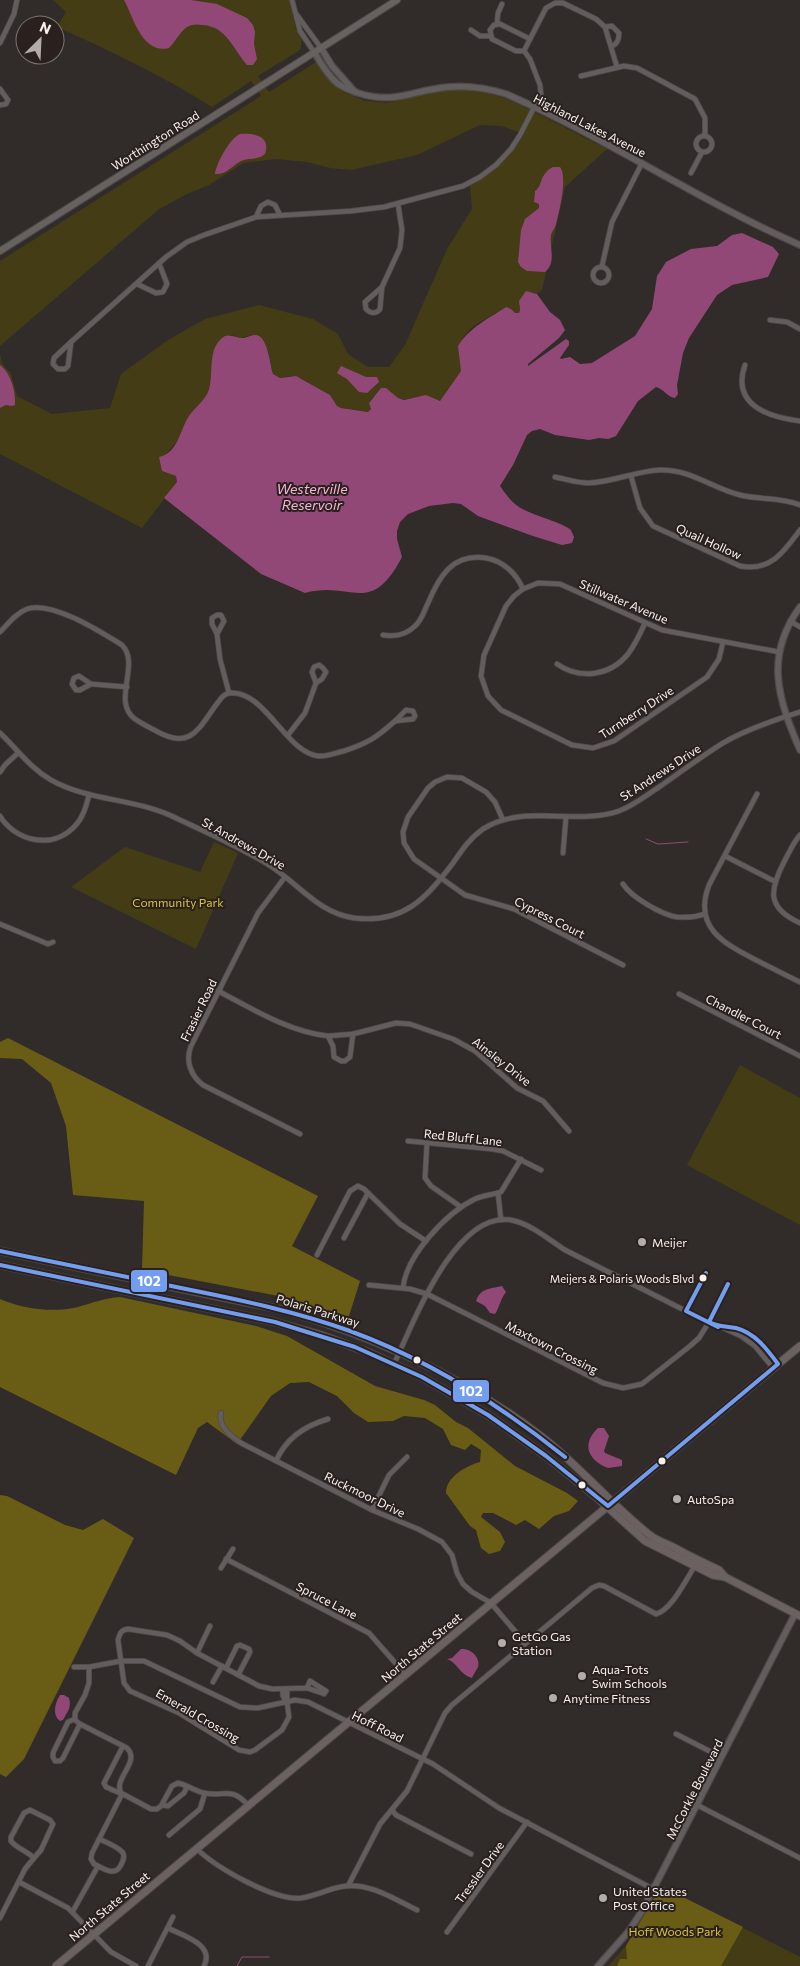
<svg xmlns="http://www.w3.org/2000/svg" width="800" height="1966" font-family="Commissioner,sans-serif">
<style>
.green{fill:#433c15}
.forest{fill:#695d15}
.water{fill:#914876}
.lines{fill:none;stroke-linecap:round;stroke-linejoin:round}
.stream{stroke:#914876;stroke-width:1}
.minor-casing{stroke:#4e4948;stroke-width:6}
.tertiary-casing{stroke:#4e4948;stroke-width:8}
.secondary-casing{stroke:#4e4948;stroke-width:8}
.primary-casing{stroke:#4e4948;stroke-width:9}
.minor{stroke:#635e5d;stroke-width:4.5}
.tertiary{stroke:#635e5d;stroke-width:5.5}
.secondary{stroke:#676160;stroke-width:6}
.primary{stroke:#6a6160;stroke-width:7}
.bus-1-casing{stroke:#2a211e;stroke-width:8}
.bus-1{stroke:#739eef;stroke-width:4}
.poi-dot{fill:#b2adaa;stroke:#2a211e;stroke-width:2}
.bus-dot{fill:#f8f2ef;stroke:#2a211e;stroke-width:2}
.labels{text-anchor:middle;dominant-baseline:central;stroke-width:4;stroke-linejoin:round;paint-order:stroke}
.bus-label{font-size:11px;fill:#f8f2ef;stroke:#2a211e;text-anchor:end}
.street-label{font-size:12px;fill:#f8f2ef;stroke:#2a211e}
.park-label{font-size:12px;fill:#dac438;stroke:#2a211e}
.poi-label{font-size:12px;fill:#f8f2ef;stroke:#2a211e;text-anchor:start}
.water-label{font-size:14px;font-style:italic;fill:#f7b4db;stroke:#2a211e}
.line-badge{stroke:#2a211e;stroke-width:2}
.badge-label{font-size:14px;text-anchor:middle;font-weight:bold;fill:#fff}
</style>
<rect width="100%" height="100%" fill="#312c2a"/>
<g class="green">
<path d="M53,0H289L296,29L302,40L300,50L258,76L269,92L316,62L334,84L342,91L365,101L387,103L430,93L458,89L488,92L519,104L607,149L565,187L542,290L537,294L532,292L519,306L520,310L519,313H515L506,307L472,327L462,339L461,371L440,401C435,400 429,396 424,396C410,397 400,405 390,391L373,397L369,403L371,410L368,412L341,408L337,406L330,395L302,379L292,376L280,378L273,374C268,354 272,347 252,335L241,338L231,335L222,338L217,345L213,352L211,380L207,395L189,417L181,437L165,455L162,471L176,476L177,482L142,528L0,454V354L2,363L11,374L17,396L52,414L110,408L121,374L168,340L205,319L259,305L313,319L338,334L348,354L368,367H389L405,345L447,249L472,209L470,185C493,172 510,157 524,134L502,126L480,125L417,155L351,170L330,168L307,162L275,159L243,163L209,185L187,194L158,210L0,346V261L261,96L251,81L212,107C163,76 111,51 57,27L66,12Z"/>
<path d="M214,842L238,853L196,949L71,887L125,847L200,872Z"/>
<path d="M740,1065L800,1098V1225L687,1165Z"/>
<path d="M661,1886L800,1957V1966H608L626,1946Z"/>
</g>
<g class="forest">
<path d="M8,1038L318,1196L292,1246L360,1281L348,1319L289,1298L142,1270L144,1201L73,1195L66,1126L51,1083L22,1059L0,1058V1042Z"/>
<path d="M120,1297L256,1326L287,1336L375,1386L424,1400L435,1405L456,1422L468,1428L515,1466L567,1493L578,1501L569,1511L554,1516L539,1529L525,1520L516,1525L493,1513H483L481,1517L500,1532L505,1542L500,1551L489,1554L481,1548L476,1530L470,1526L446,1493C446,1477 466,1466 480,1462L481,1450L471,1444L465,1450L451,1445L443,1429L425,1418L404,1416L393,1421L368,1422L354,1413L337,1396L309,1382L290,1383L271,1396L237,1444L207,1422L198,1428L176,1475L0,1387V1299C23,1309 53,1313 78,1307C92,1303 105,1298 120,1297Z"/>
<path d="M0,1495L7,1496L65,1525L83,1530L103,1519L134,1538L24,1759L6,1777L0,1774Z"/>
<path d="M661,1886L743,1927L721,1966H617L620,1959H627L626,1946Z"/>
</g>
<g class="water">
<path d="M124,0H191L217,4L247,18L253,25L255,32L254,44L257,59L253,65H247C233,49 227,27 203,25C197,24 192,24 187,27C180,32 175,42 169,48C142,55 133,16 124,0Z"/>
<path d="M240,134C255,133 271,136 265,154C257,161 249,157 241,161C232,166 226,175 215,174C216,164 230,138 240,134Z"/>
<path d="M553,167H560C568,177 559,212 556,224C555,229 552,231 551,235C549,248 557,262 545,272L527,271L521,267L518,262L521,230L525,219L539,208V204L534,202L535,191C543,186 539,174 553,167Z"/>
<path d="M742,233L773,247L779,254L768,277L732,285L717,295L689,338L683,353L677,385L678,394L675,398C667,397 664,389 656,387L638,401L616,436L608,439L599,438L589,440L555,435L540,429L532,431L527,435L513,465L500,486C505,493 511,502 519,507C531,515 564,523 571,530C571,531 574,536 574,537L572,543L562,545L533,536L478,516L461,504L453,503L429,506L408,514L400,522L397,531V539L402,557C370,618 352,580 305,593L261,574L164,498L177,482L176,476L162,471L159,457C179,452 179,431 189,416C195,407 206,400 209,389C214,372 207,351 222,338C229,332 237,339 244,338C248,337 251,335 255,335C268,335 270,365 273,374L280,378L296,376L330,395L337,406L341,408L368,412L371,409L369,403L381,388H386L398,398L404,400L426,395L440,401L461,371L458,346C470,327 488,319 506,307L511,309L515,313H519L520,310L519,301L526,291L537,294L550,312L560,320L565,330L559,338L528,364V366L566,339L569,341V345L560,358L561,359L570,357L580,364L592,363L635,336L652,309L657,276L666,262L691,249L717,246L732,235Z"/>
<path d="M0,365C11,373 16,392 15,405L12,406L6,405L0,408Z"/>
<path d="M341,366L366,377H377L379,382L367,393L359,392L347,379L337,373Z"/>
<path d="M502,1286L506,1292C500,1299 500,1307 495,1314L490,1313L485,1306L476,1301C481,1288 489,1289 502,1286Z"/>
<path d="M598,1428H604L609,1436L604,1451L605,1453L622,1460V1466L608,1468C588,1460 581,1444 598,1428Z"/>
<path d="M461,1649C471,1648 481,1658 478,1667C476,1671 473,1675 472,1678C460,1675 458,1663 447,1659L452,1658Z"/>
<path d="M60,1695H64L69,1698C72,1708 67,1712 63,1720L60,1721C52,1715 55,1703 60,1695Z"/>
</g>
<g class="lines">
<g class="stream">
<path d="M646,839L658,844L688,842"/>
<path d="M237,1966L242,1957H269"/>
</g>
<defs>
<g id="minor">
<path d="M292,0L300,31L314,52"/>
<path d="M297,15L321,48"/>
<path d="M497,24L498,13L502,4"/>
<path d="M500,24L530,39L524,51H516L492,39L490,30L494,25Z"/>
<path d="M605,27L612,26L619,33C619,39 618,44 612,46"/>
<path d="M471,30L480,36H490"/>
<path d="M530,39L546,8L555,3H563L596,19L605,27L617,67"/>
<path d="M0,43L14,14L17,0"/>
<path d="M581,76L624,66L637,68L695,99L705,118V135"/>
<path d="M0,89L8,100L6,104L0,105"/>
<circle cx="704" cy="144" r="8"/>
<path d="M691,173L702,152"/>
<path d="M256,217L261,206L268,202L275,205L280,215"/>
<path d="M602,266L612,222L642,163"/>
<circle cx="601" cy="275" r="8"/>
<path d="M137,284L156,293L163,292L167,284L159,263"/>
<path d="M382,287L400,248L402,230L398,204"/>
<path d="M382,287L380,309C376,314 371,314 366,309L365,302Z"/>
<path d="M770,320L787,322L800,329"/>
<path d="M71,342L166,257L187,242L204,235L256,217L351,211L384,207L463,186L480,177L496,165L511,149L520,135L541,94L540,85L530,59L524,51"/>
<path d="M71,342L68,366L65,369H58L53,364L54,358Z"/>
<path d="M745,365C731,405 768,417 800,421"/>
<path d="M631,476L640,508L653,526L740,566C770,572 784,552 800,530"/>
<path d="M555,477C566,479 577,483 589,483C613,482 636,471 660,470C690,469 712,488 740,495C760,500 781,497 800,505"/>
<path d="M217,615H221L224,621L217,634L212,624V618Z"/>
<path d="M790,621L800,627"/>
<path d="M0,632C8,624 16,613 27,609C51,600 101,632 122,645C141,664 111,702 135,719C142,724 151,728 158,732C193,751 200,725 219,701C222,697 225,693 231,693C265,691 286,752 318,756C327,757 335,753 344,751C368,743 376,738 395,721"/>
<path d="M217,634L220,659L229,693"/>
<path d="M383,635C395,637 406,635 415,626C422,620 424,611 428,603C439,577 452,553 486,558C503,561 516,573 523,589"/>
<path d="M723,642L719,659L707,677L614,741L593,748L572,745L501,710L488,696L481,676L484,655L506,606L514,596L523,589L538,583L560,584L662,630L779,652"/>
<path d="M557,664C580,680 610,676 628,654C635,645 640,634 645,623"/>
<path d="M319,665L323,668L326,672L322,679L316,683L312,672L314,667Z"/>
<path d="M79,676L91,684L80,690H76L72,684L74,678Z"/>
<path d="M91,684L127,687"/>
<path d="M406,710L413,711L415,716L413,719L395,721Z"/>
<path d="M0,733C17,749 30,768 51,780C90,802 138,798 178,819C208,833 240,847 269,865C298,883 318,913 354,918C403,924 426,899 453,863C462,850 470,838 483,829C524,803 575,826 619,811C635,805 648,794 662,785C682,771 702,756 723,743C747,729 774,720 800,712"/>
<path d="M288,735L305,713L316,683"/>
<path d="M0,772L5,765L18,753"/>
<path d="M757,794L709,885C693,927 723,943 754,959C770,967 785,975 800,982"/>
<path d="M0,816C15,841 52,850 74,827C83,818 86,807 89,795"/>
<path d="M503,820L495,802L486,792L462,778L447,777L435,782L428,788L408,817L403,832L404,843L414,859L465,895L514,909L623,965"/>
<path d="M800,835C793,843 789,853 784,862C769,891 767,908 800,923"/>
<path d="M563,853L566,817"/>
<path d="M725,856L774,881"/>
<path d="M285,877L258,913L191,1046C185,1061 191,1076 203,1085L300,1134"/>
<path d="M623,884C631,897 662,915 677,917C687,918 696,917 705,914"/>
<path d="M0,924L48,944L53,942"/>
<path d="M218,991C253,1009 289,1032 328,1036L333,1046L334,1057L341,1061H345L350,1057L353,1034"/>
<path d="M679,994L800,1056"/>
<path d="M328,1036L353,1034L396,1023L410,1024L453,1039L475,1051L517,1088L543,1101L569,1131"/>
<path d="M408,1141L492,1149L503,1151L541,1170"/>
<path d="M427,1143L425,1178L431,1186L461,1207"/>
<path d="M498,1193L501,1220"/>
<path d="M344,1238L368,1193"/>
<path d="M317,1255L350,1191L358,1186L364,1189L400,1224L426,1241"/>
<path d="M369,1285L410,1289L427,1294L603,1383L623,1388L642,1384L690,1346L699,1338L709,1322"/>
<path d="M403,1288C406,1256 446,1213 475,1199C483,1195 492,1195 501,1192L521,1159"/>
<path d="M724,1328C750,1328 763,1345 778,1364"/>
<path d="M394,1364C413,1324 455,1210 511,1220C531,1224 548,1239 565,1250L688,1312L741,1336L755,1346L773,1368"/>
<path d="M221,1413C218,1427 231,1436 241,1443L372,1510L418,1529L442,1542L452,1555L457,1573L463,1584L472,1592L491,1603L525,1643"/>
<path d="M276,1461C286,1438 304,1426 328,1419"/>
<path d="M372,1510L389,1475L407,1457"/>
<path d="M226,1559L369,1633L405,1674"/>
<path d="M221,1568L233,1549"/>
<path d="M197,1653L210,1626"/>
<path d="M74,1667H89L121,1661H144L240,1707L258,1708L295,1700L308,1702L433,1764L499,1808L653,1889"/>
<path d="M89,1667V1683L85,1695L75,1713V1720L80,1724L127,1748C141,1762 113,1778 121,1793L151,1809H157L161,1806L172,1786L178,1783C187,1785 195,1791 204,1793C226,1797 230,1786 248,1805"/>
<path d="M226,1668L237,1646L240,1645L249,1649L250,1652L238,1675"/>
<path d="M213,1682L222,1666"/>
<path d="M284,1689L287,1692V1702C283,1698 281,1694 284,1689Z"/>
<path d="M287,1702L289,1717L282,1730L255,1750L250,1752L239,1750L179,1713L130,1691L124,1683L118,1640C120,1633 121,1630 128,1629L167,1635L180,1641L197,1653L259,1686L272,1689L307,1688L322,1693L324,1694L326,1691L310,1681L307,1688"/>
<path d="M75,1719L68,1722L53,1753V1757L55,1761H60L63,1758L80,1724"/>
<path d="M676,1734L721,1757"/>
<path d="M162,1805L168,1806L184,1793L187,1787"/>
<path d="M697,1805L800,1858"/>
<path d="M30,1810L50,1820L53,1824L41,1850L34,1858C27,1851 16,1848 11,1841V1837L24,1813Z"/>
<path d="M392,1810L396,1815L471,1854"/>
<path d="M169,1835L200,1809L205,1793"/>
<path d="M99,1839C106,1842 119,1847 123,1853C125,1857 123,1861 121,1865C115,1877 104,1869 94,1864L91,1859L92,1853L122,1794L106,1787L104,1783L123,1746"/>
<path d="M196,1848C215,1867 274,1901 301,1898C321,1895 336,1884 357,1886C378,1888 398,1901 417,1910"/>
<path d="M19,1882L68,1908L111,1952L136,1966"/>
<path d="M348,1886L380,1824L407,1791L445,1713L452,1705L592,1588L599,1585L604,1586L656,1614C672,1610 686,1579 695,1566"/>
<path d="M73,1911L98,1866"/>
<path d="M0,1918L25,1869L34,1858"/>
<path d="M168,1928C183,1936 215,1944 204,1966"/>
<path d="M447,1932L527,1822"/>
<path d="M148,1966L173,1917"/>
</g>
<g id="tertiary">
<path d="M321,48L332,66L354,91"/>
<path d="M314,52C321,63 327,75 337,83C343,88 350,90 358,93C395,105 413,90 448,87C468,85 487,88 506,94C607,138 699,201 800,245"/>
<path d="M800,607C764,656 778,699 800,750"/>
<path d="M598,1966L629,1931L642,1911L795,1614"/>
</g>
<path id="secondary" d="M0,251L397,0"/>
<g id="primary">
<path d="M0,1251L283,1310C377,1337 464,1377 542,1437C581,1467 612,1506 651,1536C658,1541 667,1544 675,1548C689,1556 704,1563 719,1570L725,1577L800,1616"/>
<path d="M0,1265L275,1322L321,1335L370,1353L422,1377L488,1415L546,1456L595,1496L645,1541L713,1575L725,1577"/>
<path d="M56,1966L800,1346"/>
</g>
</defs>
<use href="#minor" class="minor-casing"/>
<use href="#tertiary" class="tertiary-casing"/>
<use href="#secondary" class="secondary-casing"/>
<use href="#primary" class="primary-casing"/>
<use href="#minor" class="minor"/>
<use href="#tertiary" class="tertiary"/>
<use href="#secondary" class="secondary"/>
<use href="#primary" class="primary"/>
<defs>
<g id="bus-1">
<path d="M0,1251C62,1264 124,1276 186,1289C241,1300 297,1312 350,1331C429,1360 500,1405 565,1457"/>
<path d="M0,1265L275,1322L355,1347L422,1377L488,1415L546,1456L608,1506L778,1364C767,1349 755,1333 736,1328C726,1326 718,1327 709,1322"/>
<path d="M706,1273L686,1311L718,1327"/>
<path d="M709,1322L728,1284"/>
</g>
</defs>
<use href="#bus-1" class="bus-1-casing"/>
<use href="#bus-1" class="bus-1"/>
</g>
<g class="poi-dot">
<circle cx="642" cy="1242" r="5"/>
<circle cx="677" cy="1499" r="5"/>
<circle cx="502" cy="1643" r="5"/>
<circle cx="582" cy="1676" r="5"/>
<circle cx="553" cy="1698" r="5"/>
<circle cx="603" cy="1898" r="5"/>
</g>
<g class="bus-dot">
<circle cx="703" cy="1278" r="4.5"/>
<circle cx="417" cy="1360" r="4.5"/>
<circle cx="662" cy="1461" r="4.5"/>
<circle cx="582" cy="1485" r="4.5"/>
</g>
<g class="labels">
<g class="bus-label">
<text x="694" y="1278">Meijers &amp; Polaris Woods Blvd</text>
</g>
<g class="street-label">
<text transform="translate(590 125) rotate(27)">Highland Lakes Avenue</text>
<text transform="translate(155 140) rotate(-32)">Worthington Road</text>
<text transform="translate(709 541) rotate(24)">Quail Hollow</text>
<text transform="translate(624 601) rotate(23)">Stillwater Avenue</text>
<text transform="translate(636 712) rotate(-33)">Turnberry Drive</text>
<text transform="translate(660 772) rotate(-33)">St Andrews Drive</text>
<text transform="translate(244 843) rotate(29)">St Andrews Drive</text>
<text transform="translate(550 917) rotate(27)">Cypress Court</text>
<text transform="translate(198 1010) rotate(-64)">Frasier Road</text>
<text transform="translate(744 1016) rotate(27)">Chandler Court</text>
<text transform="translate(502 1061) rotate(38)">Ainsley Drive</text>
<text transform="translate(463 1137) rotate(6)">Red Bluff Lane</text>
<text transform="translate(318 1310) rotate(17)">Polaris Parkway</text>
<text transform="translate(552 1347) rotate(27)">Maxtown Crossing</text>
<text transform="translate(365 1494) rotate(26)">Ruckmoor Drive</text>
<text transform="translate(327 1600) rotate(27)">Spruce Lane</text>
<text transform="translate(421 1647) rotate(-40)">North State Street</text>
<text transform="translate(198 1715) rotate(30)">Emerald Crossing</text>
<text transform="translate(378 1726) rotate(26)">Hoff Road</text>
<text transform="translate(694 1789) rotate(-63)">McCorkle Boulevard</text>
<text transform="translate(479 1872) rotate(-54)">Tressler Drive</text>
<text transform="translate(109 1906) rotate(-40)">North State Street</text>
</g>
<g class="park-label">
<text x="178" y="902">Community Park</text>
<text x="675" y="1931">Hoff Woods Park</text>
</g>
<g class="poi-label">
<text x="652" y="1242">Meijer</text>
<text x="687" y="1499">AutoSpa</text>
<text x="512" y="1636">GetGo Gas<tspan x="512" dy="14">Station</tspan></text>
<text x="592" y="1669">Aqua-Tots<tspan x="592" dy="14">Swim Schools</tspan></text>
<text x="563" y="1698">Anytime Fitness</text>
<text x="613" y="1891">United States<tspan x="613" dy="14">Post Office</tspan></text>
</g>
<g class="water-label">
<text x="312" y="488">Westerville<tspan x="312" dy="16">Reservoir</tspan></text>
</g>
</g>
<g class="line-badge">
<rect x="130" y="1269" width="38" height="24" rx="5" fill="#739eef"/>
<rect x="452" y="1379" width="38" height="24" rx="5" fill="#739eef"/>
</g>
<g class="badge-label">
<text x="149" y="1286">102</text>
<text x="471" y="1396">102</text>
</g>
<g transform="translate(40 40) rotate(24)"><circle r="24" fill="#2a211e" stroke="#7c7572"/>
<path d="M0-4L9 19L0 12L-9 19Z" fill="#b2adaa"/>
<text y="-8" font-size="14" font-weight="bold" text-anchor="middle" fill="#f8f2ef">N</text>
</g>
</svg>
